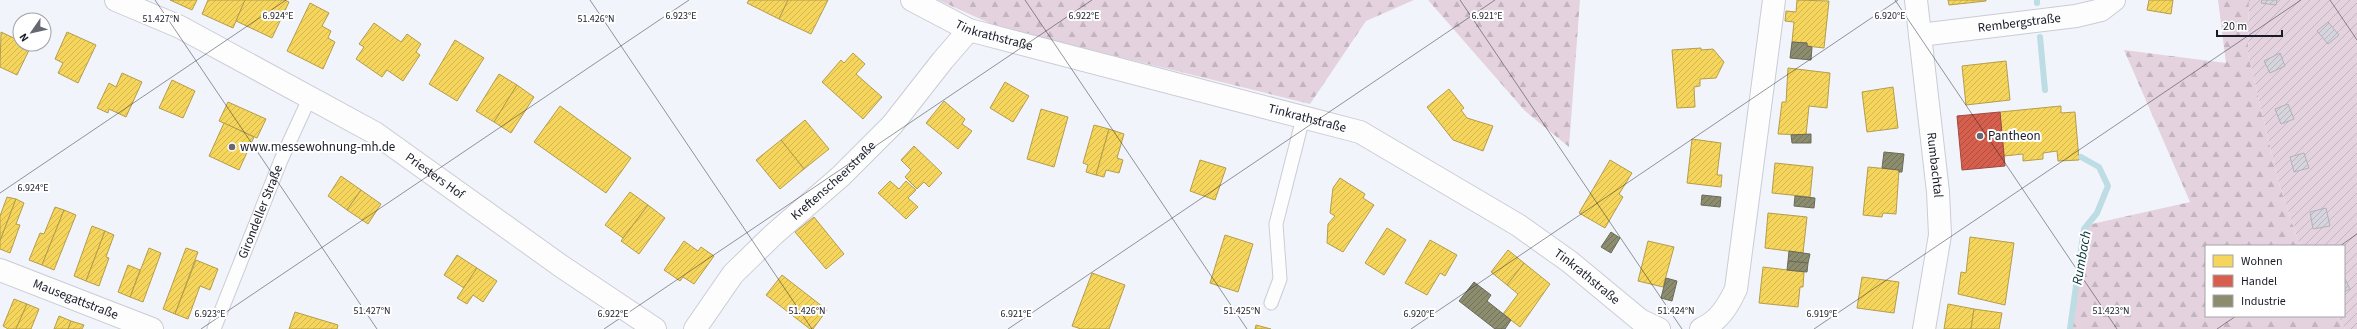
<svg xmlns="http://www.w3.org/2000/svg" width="2357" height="329" font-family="'Source Sans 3',sans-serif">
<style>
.forest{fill:url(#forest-firs)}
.garden{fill:url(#garden-furrows)}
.homes{fill:url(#homes-hatch);stroke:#b49d4c}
.shops{fill:url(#shops-hatch);stroke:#9d4b42}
.industry{fill:url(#industry-hatch);stroke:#6a6a59}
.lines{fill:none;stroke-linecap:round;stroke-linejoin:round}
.stream{stroke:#bddce3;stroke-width:6}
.building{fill:url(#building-hatch);stroke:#b3b0ba}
.lane-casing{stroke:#caccd6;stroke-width:15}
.street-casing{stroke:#caccd6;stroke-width:24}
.lane{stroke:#fdfdfe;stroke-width:13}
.street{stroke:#fdfdfe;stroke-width:22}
.ticks{fill:none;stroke:#191b27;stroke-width:1;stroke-opacity:0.45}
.poi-dot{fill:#656771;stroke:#fff;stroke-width:1.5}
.labels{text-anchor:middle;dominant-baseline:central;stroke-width:4;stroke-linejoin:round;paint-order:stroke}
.street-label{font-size:13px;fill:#191b27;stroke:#fff}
.poi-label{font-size:13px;fill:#191b27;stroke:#fff;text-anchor:start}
.water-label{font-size:14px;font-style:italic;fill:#043136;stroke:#fff}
.ticks-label{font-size:10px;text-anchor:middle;fill:#191b27;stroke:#fff;stroke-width:4;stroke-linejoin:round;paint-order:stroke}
</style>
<defs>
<pattern id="forest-firs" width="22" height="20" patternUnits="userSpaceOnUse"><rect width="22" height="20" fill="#e4d3df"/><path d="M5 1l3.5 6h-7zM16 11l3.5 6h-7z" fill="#c3b5bf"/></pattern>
<pattern id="garden-furrows" width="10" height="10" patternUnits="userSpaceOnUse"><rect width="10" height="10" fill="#e4d3df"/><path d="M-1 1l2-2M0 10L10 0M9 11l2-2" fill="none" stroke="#c3b5bf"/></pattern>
<pattern id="homes-hatch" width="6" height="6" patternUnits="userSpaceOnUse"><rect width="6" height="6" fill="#f6d55c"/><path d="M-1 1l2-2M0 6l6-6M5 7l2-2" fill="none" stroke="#d2b650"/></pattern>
<pattern id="shops-hatch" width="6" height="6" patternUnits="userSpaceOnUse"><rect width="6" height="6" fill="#d6604d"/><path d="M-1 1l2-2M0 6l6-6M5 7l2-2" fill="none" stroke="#ad4e40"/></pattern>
<pattern id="industry-hatch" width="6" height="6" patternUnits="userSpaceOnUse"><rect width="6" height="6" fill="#8c8c6e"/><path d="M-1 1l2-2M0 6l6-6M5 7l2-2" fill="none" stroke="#72725a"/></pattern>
<pattern id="building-hatch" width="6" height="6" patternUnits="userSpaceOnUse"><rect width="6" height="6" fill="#d6d4dd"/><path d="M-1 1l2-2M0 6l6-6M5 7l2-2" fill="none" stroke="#b7b5be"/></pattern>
</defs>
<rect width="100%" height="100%" fill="#f2f4fb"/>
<g class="forest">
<path d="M938,0H1414L1366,21L1310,104L998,27Z"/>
<path d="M1428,0H1580L1569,147L1525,111Z"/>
<path d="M2218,0H2249L2248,54L2279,184L2300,246H2206V316H2337L2345,329H2070L2083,226L2190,202L2124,50L2226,63Z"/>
</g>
<path class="garden" d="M2249,0H2357V329H2345L2337,316H2344V246H2300L2279,184L2248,54Z"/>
<g class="homes">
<path d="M170,0H197L192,10Z"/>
<path d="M208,0H245L233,28L202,14Z"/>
<path d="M245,0H285L289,2L272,38L236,21Z"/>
<path d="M749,0H788L779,19L747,3Z"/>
<path d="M788,0H828L811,34L779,19Z"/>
<path d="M1797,0L1829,1L1824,48L1807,46V43L1792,42L1794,22L1785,21L1786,11L1796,12Z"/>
<path d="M1948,0H1986V1L1949,5Z"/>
<path d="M2149,0H2173L2171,14L2147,10Z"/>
<path d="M310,3L329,13L322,26L331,31L328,38L335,42L323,69L287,51Z"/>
<path d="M374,23L401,42L407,34L421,44L416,52L420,55L403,81L387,70L382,77L356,59L364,47L359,44Z"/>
<path d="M1,32L20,41V44L31,46L17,75L0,67Z"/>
<path d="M67,32L96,45L78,83L58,73L63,63L55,59Z"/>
<path d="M455,40L484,58L457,101L429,84Z"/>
<path d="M1701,48V50L1713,49L1724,62L1716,78L1700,79V86L1694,87L1695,107L1677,108L1672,50Z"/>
<path d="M853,53L865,64L856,74L882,97L863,119L822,82L841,60L844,63Z"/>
<path d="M2006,61L2010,100L1966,105L1962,66Z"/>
<path d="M1788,68L1830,73L1827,108L1809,106L1806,135L1778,134L1782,102H1786Z"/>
<path d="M122,73L142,82L126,117L109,109L108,113L97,108L109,83L116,87Z"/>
<path d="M499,74L517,85L494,122L476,111Z"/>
<path d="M172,80L195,91L183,118L159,108Z"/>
<path d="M1005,82L1029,96L1013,122L990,108Z"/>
<path d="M517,85L534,97L511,133L494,122Z"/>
<path d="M1893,87L1898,128L1867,132L1862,92Z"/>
<path d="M1449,89L1464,108L1461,110L1467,118L1493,126L1483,151L1453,140L1427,107Z"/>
<path d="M944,101L965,119L962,124L972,131L958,149L926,123Z"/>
<path d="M228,102L266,119L257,138L219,121Z"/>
<path d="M560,106L631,158L606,193L534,142Z"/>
<path d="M2061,106V113L2075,112L2079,160L2058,161L2057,151L2043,153V159L2023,161V154L2004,156L2000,112Z"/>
<path d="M1041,109L1068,117L1054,167L1027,159Z"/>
<path d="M805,120L829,149L804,169L781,140Z"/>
<path d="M224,123L254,137L239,170L209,156Z"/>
<path d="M1094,125L1109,129L1096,175L1086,172L1088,165L1083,163Z"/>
<path d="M1109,129L1124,134L1117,158L1123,160L1119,173L1106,170L1104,177L1096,175Z"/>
<path d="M1692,139L1721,143L1717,175H1722L1721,187L1687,183Z"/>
<path d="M781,140L804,169L780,189L756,160Z"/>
<path d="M914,146L942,173L929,187L924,182L917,189L905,177L911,170L901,160Z"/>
<path d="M1200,160L1226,168L1215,200L1190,191Z"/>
<path d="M1610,160L1632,173L1619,194L1623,197L1605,228L1579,213Z"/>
<path d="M1775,163L1813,167L1810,197L1772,193Z"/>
<path d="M1868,167L1899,170L1896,214L1883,213L1882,217L1863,215Z"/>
<path d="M341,176L361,190L347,210L328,196Z"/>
<path d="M1340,178L1365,194L1363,198L1374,205L1343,252L1327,243L1328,224L1335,216L1330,213L1333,188Z"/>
<path d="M890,181L899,189L906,181L916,190L908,198L918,207L906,219L878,193Z"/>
<path d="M361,190L381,204L368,224L347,210Z"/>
<path d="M630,192L648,205L623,238L605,225Z"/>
<path d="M7,197L16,199L0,241V216Z"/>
<path d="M16,199L24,203L16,224L20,225L10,253L0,249V241Z"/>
<path d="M648,205L665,218L639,254L621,241Z"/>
<path d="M55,207L64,210L42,265L29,260L40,233L44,234Z"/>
<path d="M64,210L76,215L54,270L42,265Z"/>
<path d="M1768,213L1807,217L1803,253L1765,248Z"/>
<path d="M814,217L844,254L826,269L795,232Z"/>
<path d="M92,226L105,231L86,281L74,276Z"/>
<path d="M1387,228L1406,240L1384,275L1365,263Z"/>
<path d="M105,231L114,235L106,257L109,258L99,286L86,281Z"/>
<path d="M1225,235L1253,244L1238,292L1210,283Z"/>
<path d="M1970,237L2014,243L2005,305L1958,294L1961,272L1966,273Z"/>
<path d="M1430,240L1457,255L1445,276L1440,273L1427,295L1405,283Z"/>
<path d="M684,241L698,251L701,247L714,256L694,284L683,277L680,281L664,270Z"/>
<path d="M1648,241L1674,247L1663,287L1638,281Z"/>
<path d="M149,248L161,253L143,302L130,297Z"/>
<path d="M186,248L198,252L175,314L163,309Z"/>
<path d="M1508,250L1524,263L1507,285L1491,272Z"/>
<path d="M457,255L477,268L464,288L444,275Z"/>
<path d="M196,260L218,269L210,290L200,286L188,319L175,314Z"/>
<path d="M1524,263L1550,284L1520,327L1503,314L1518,294L1507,285Z"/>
<path d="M128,265L140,270L130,297L118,292Z"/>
<path d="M1763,267L1804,272L1803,287H1800L1798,307L1759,303Z"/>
<path d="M477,268L497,281L483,302L473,295L467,304L457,298Z"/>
<path d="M1092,273L1125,285L1109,329H1081L1072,326Z"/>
<path d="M782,275L827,310L813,329H810L766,295Z"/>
<path d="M1862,277L1899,282L1894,313L1857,308Z"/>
<path d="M14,299L27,304L16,329H8L3,326Z"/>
<path d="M27,304L39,309L31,329H16Z"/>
<path d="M1948,304L1974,309L1971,329H1944Z"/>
<path d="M1974,309L2002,313L1999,329H1971Z"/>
<path d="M295,312L338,325L337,329H289Z"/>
<path d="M59,316L71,321L68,329H54Z"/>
<path d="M71,321L84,325L82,329H68Z"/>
<path d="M1256,325L1271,329H1255Z"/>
</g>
<path class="shops" d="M2000,112L2005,166L1962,170L1957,116Z"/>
<g class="industry">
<path d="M1792,42L1807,43V46L1812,47L1811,60L1790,58Z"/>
<path d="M1811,134V143H1792L1791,135Z"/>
<path d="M1884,152L1904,154L1902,172H1899V170L1882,168Z"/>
<path d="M1702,195L1721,197L1720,207L1701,205Z"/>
<path d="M1795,196L1815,198L1814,208L1794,206Z"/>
<path d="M1611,232L1620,238L1611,253L1601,247Z"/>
<path d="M1789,251L1810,254L1808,263L1788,261Z"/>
<path d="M1788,261L1808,263L1807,272L1787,270Z"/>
<path d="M1666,278L1677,281L1672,301L1661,298Z"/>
<path d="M1474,282L1491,295L1487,301L1511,320L1505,329H1495L1459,301Z"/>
</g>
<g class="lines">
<g class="stream">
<path d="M2037,3V0"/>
<path d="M2040,37L2045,90"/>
<path d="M2070,329L2084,229L2097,213L2108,186L2099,167L2081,157"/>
</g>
</g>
<g class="building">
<path d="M2262,0H2277L2276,5L2261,3Z"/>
<path d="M2328,22L2339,35L2328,44L2317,31Z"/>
<path d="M2280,53L2285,66L2270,73L2264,61Z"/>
<path d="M2288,104L2294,119L2281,124L2275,109Z"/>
<path d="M2304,153L2309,168L2294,172L2290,157Z"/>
<path d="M2326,208L2330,226L2313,229L2310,212Z"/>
<path d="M2344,277L2350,289L2344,292Z"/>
</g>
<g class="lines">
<defs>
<g id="lane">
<path d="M1271,303L1280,279L1276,224L1303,118"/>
<path id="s1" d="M214,329L281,160L310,97"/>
</g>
<g id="street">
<path id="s2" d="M116,0L180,27L375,133L561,266L655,329"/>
<path id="s3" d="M912,0L969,30L1360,132L1518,225L1570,262L1640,320L1659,329"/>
<path id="s4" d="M1916,0L1938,192L1940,235L1924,329"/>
<path id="s5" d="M1920,35L2076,16L2101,10L2114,0"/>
<path id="s6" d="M0,270L152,329"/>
<path id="s7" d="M695,329L733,274L773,235L841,176L892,125L943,60L969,30"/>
<path d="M1701,329C1719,321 1728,306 1736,289L1774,0"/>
</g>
</defs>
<use href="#lane" class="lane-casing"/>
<use href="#street" class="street-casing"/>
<use href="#lane" class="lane"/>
<use href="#street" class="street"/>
</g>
<path class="ticks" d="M155,0L377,329M590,0L812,329M1025,0L1247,329M1460,0L1682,329M1895,0L2117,329M2330,0L2357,40M0,193L286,0M2340,246L2357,234M201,329L689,0M604,329L1092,0M1008,329L1495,0M1411,329L1898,0M1814,329L2301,0M2217,329L2236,316"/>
<g class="poi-dot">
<circle cx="1980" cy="136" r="4"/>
<circle cx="232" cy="147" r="4"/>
</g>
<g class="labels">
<g class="street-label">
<text stroke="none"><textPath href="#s5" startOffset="100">Rembergstraße</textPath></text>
<text stroke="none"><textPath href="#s3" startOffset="90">Tinkrathstraße</textPath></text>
<text stroke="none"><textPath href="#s3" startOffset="414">Tinkrathstraße</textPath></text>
<text stroke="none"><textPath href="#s4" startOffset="166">Rumbachtal</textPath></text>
<text stroke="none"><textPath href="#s2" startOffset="365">Priesters Hof</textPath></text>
<text stroke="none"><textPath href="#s7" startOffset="204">Kreftenscheerstraße</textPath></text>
<text stroke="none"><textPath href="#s1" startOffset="126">Girondeller Straße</textPath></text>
<text stroke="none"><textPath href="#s3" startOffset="738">Tinkrathstraße</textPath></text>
<text stroke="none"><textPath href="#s6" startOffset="81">Mausegattstraße</textPath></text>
</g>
<g class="poi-label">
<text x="1988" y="136">Pantheon</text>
<text x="240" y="147">www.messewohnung-mh.de</text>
</g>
<g class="water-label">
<text transform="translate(2082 258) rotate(-80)">Rumbach</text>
</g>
</g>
<g class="ticks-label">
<text x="278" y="19">6.924°E</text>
<text x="681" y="19">6.923°E</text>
<text x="1084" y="19">6.922°E</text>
<text x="1487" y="19">6.921°E</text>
<text x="1890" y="19">6.920°E</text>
<text x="161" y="22">51.427°N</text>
<text x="596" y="22">51.426°N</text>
<text x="33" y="191">6.924°E</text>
<text x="372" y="314">51.427°N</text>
<text x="807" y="314">51.426°N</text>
<text x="1242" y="314">51.425°N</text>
<text x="1676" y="314">51.424°N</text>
<text x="2111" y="314">51.423°N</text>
<text x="210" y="317">6.923°E</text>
<text x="613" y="317">6.922°E</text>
<text x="1016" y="317">6.921°E</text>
<text x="1419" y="317">6.920°E</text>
<text x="1822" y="317">6.919°E</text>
</g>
<rect x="2205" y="245" width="140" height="72" fill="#ffffff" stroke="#a3a4a9"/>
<rect x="2213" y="255" width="20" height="12" fill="#f6d55c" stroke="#a3a4a9"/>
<text x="2241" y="265" font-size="12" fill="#191b27">Wohnen</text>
<rect x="2213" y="275" width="20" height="12" fill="#d6604d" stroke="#a3a4a9"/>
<text x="2241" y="285" font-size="12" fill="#191b27">Handel</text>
<rect x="2213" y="295" width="20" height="12" fill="#8c8c6e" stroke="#a3a4a9"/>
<text x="2241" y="305" font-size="12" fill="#191b27">Industrie</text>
<g transform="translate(32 32) rotate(236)"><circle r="19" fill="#ffffff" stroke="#a3a4a9"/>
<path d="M0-3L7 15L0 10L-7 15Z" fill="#656771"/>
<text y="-6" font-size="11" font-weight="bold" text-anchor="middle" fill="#191b27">N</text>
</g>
<path d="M2217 30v6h65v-6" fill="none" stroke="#191b27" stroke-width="2"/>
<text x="2223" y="30" font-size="12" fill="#191b27" stroke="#ffffff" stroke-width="3" paint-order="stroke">20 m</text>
</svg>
